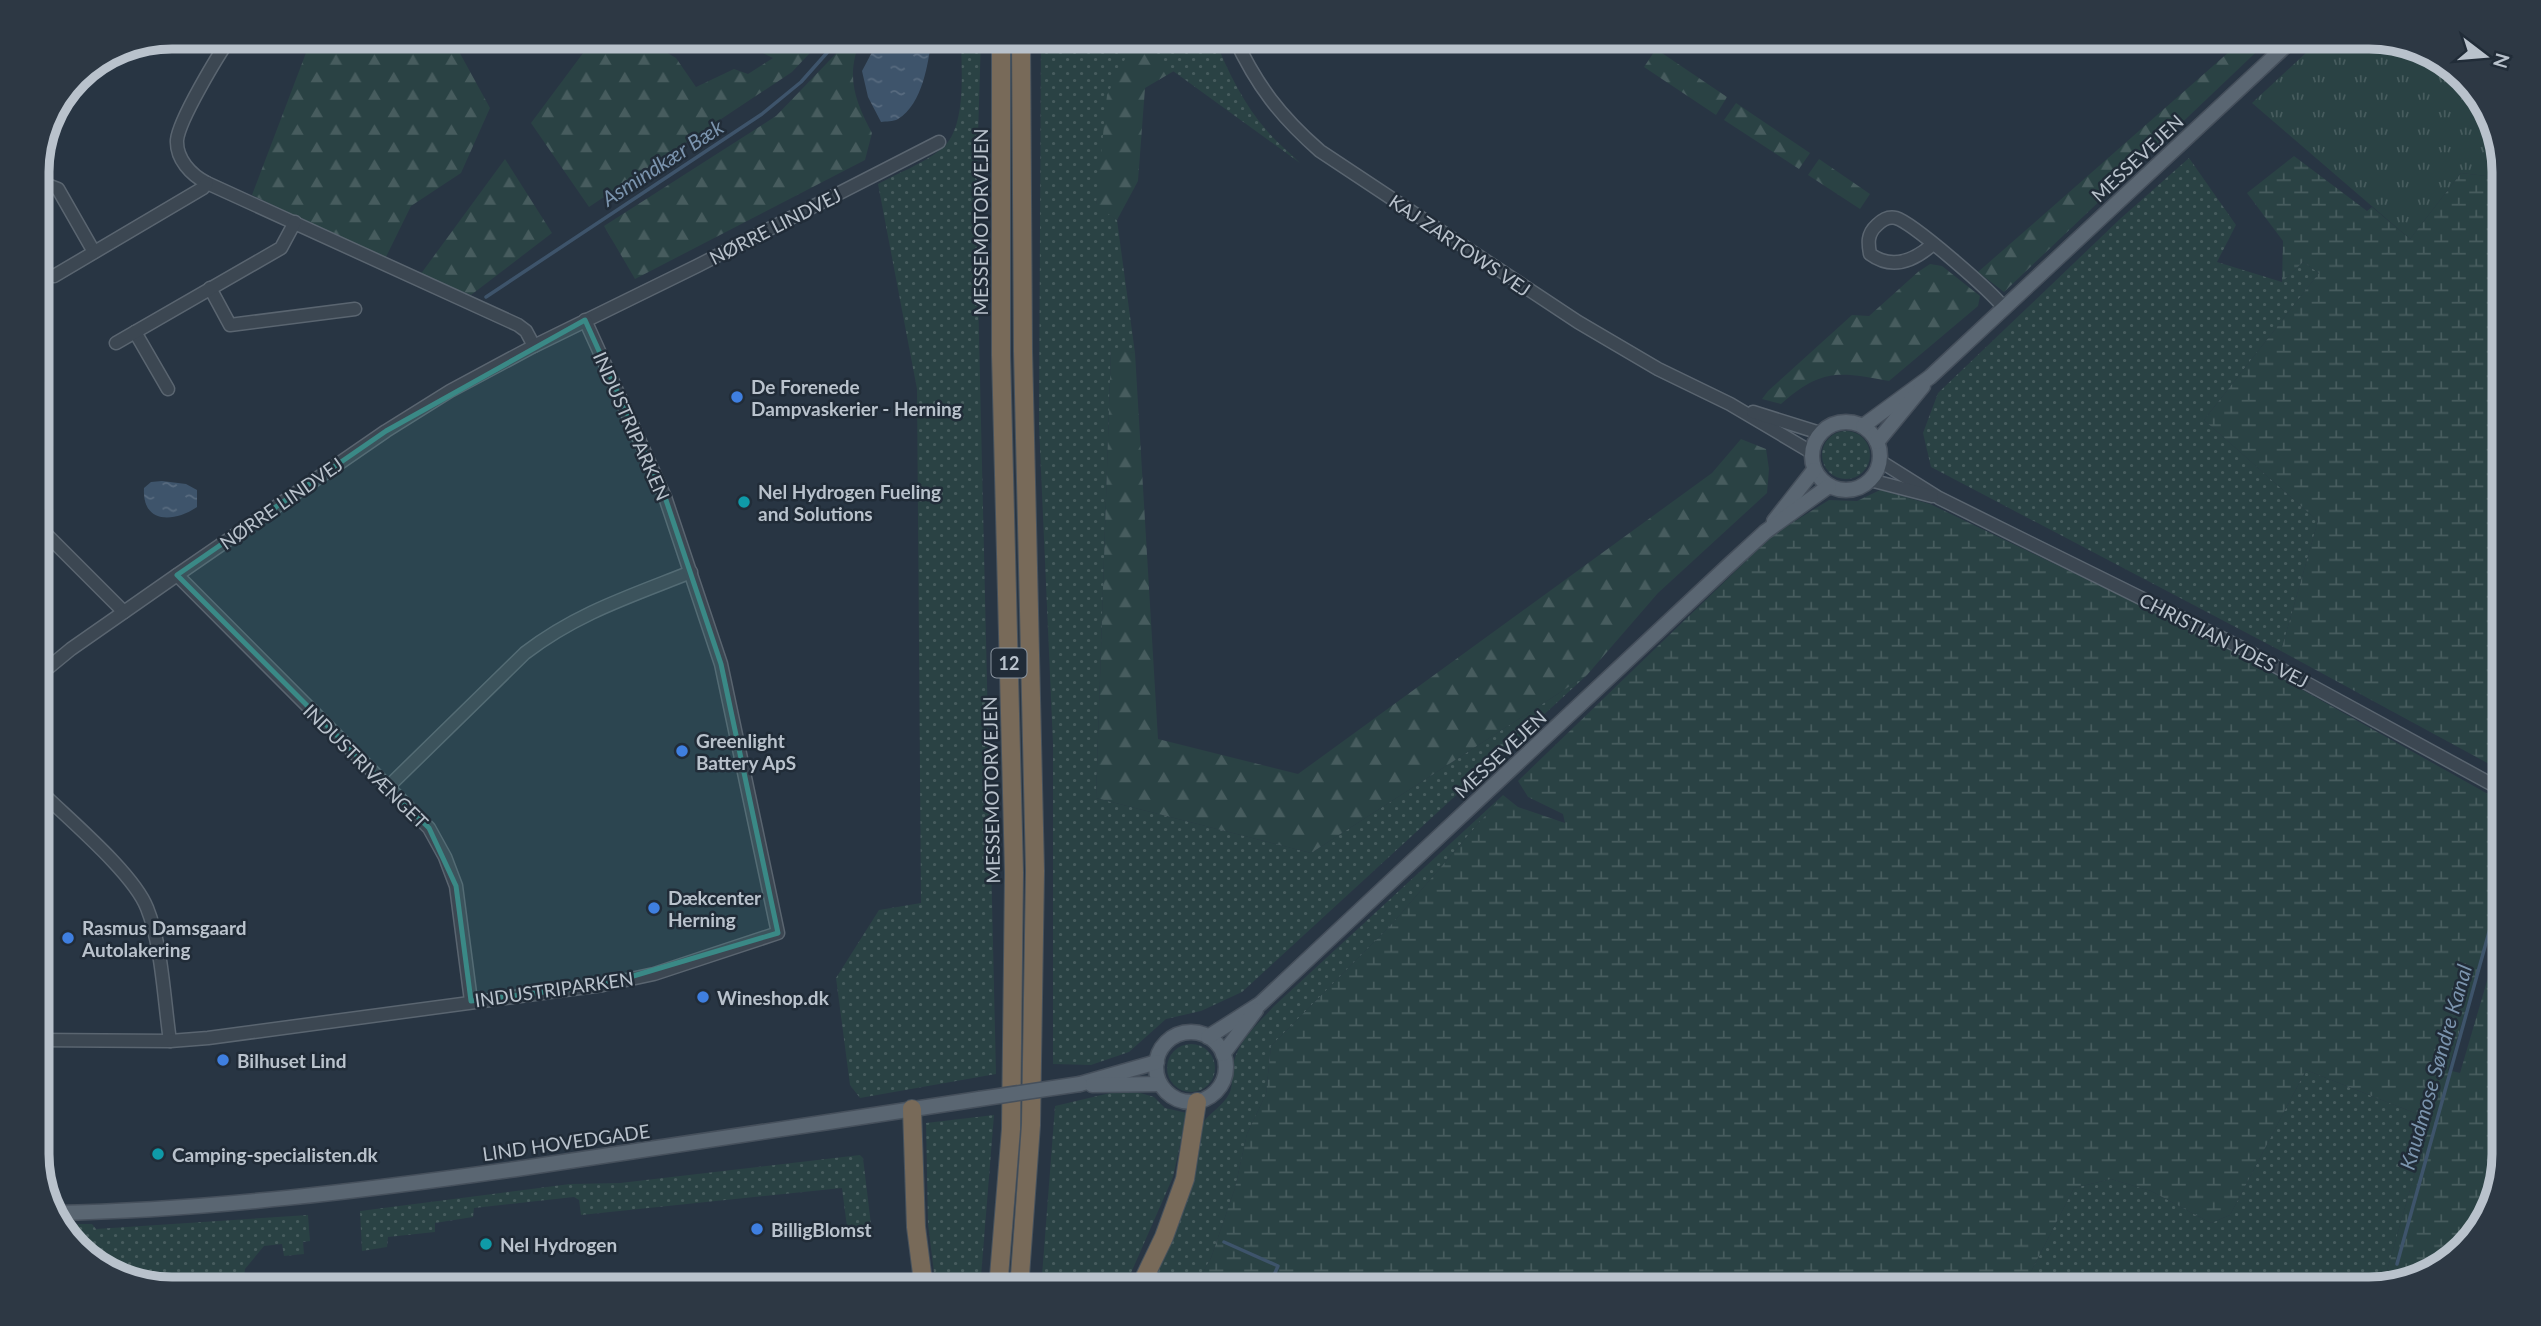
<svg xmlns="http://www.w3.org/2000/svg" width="2541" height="1326" font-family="Lato,sans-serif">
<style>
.grass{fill:url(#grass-dots)}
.forest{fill:url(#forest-firs)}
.wetland{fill:url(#wetland-marsh)}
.park{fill:url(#park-tufts)}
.water{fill:url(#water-ripples)}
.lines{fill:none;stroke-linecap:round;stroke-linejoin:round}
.stream{stroke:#3e546b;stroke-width:3.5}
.minor-casing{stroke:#5a6570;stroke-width:15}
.major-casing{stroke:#46505c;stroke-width:17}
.highway-casing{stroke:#47525d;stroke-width:20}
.minor{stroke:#3c4752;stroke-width:12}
.major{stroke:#5a6672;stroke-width:14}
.highway{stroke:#786a59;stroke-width:18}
.major-bridge-casing{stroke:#46505c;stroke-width:17;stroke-linecap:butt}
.major-bridge{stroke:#5a6672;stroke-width:14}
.marked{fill:#3a8986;fill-opacity:0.2;stroke:#3a8986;stroke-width:5;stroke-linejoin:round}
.shop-dot{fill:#3f7fe0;stroke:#212c38;stroke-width:2.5}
.culture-dot{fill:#0f9aa8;stroke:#212c38;stroke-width:2.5}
.labels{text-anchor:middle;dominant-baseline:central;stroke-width:5;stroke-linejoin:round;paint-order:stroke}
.shield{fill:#212c38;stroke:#8b95a0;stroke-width:2}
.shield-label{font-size:18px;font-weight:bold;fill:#b9c2cc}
.street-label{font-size:19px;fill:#b9c2cc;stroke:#212c38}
.poi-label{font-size:19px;font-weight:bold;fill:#b9c2cc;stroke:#212c38;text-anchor:start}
.water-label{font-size:21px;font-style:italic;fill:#7b94ae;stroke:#212c38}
.rim{fill:none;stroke:#b9c2cc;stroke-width:9}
</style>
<defs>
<pattern id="grass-dots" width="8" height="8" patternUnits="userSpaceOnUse" patternTransform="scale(1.75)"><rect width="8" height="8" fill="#2a4244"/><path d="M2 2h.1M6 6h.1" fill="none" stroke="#475c5e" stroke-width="1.8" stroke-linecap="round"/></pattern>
<pattern id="forest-firs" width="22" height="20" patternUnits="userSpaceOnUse" patternTransform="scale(1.75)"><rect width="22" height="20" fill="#2a4244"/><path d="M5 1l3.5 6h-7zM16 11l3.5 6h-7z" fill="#475c5e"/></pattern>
<pattern id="wetland-marsh" width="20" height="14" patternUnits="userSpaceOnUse" patternTransform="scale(1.75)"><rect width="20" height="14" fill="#2a4244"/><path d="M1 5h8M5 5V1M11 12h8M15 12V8" fill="none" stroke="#475c5e"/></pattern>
<pattern id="park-tufts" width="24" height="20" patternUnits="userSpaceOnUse" patternTransform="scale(1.75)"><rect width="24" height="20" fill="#2a4244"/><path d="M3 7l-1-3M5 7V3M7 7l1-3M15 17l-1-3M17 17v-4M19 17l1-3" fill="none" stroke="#475c5e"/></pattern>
<pattern id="water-ripples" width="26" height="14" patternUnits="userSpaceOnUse" patternTransform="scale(1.75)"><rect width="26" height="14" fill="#3e546b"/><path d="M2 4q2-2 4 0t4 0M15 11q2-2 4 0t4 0" fill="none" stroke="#586b7f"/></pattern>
</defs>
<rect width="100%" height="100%" fill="#283543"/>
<g class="grass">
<path d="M961,37H981L976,204L996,1074L860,1098L850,1085L836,978L879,910L921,903L917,389L878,184C898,173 922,164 940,150C968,130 961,68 961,37Z"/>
<path d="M1041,37H1214C1227,70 1244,105 1268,132C1278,143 1290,153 1300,163L1133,42L1096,204L1117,220L1135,353L1111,349L1096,798L1311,853L1587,675L1242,992L1201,1011L1166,1019L1129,1052L1091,1065L1053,1064V744L1039,425Z"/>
<path d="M2189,158L2236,225L2217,262L2282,282L2303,262L2319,273L2204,420L2318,521L2281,651L1931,467L1923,433L1938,393L2120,219Z"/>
<circle cx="1846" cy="455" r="24"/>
<path d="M1503,795L1392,924L1271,1046L1266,1094L1247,1134L1235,1188L1211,1258L1194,1289H1148L1171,1239L1203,1123C1210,1112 1223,1106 1229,1094C1234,1085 1231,1071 1234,1061C1240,1039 1258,1024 1273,1007Z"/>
<circle cx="1191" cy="1068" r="24"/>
<path d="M2306,1070L2430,1119L2383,1285L2370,1289H2022L2074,1188L2111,1179L2151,1191L2211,1223L2230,1215Z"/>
<path d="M1127,1089L1154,1097L1165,1108L1187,1113L1173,1177L1124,1289H1041L1055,1106Z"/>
<path d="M994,1115L980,1289H936L928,1224L926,1123Z"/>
<path d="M860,1155L863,1158L872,1233L848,1235L842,1188L581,1215L579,1200L574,1197L474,1208L473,1217L435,1223V1232L388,1237L387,1247L362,1251L360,1211L570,1184L620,1183Z"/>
<path d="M308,1215L310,1241L303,1242L304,1254L284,1256L282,1244L264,1246L245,1269L243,1289H172L112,1275L60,1230L58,1224H92L96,1229Z"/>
</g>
<g class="forest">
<path d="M312,37H451L490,108L461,173L411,206L385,259L252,195Z"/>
<path d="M595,37H640L676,58L696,87L734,69L748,74L773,58L730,37H825L792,72L589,207L531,123Z"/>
<path d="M852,37H862C845,74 854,99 872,133L865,160L635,279L604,226L776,116Z"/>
<path d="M2246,37H2272L2004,292L1978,272Z"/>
<path d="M1134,41L1174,71L1145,88L1138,181L1117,220L1096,205L1107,95Z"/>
<path d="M1656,49L1727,97L1716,115L1644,67Z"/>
<path d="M1736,103L1810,153L1799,169L1724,120Z"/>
<path d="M505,159L552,233L471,295L420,275Z"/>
<path d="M1819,159L1870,194L1860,209L1808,175Z"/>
<path d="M1930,264L1942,266L1980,296L1978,306L1889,381C1839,372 1822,368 1781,404L1762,399L1768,391L1852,315L1869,316L1918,272Z"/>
<path d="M1111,348L1135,353L1158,739L1298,774L1712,473L1741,439L1766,449L1769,469L1767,493L1658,593L1587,675L1311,853L1096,798Z"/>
</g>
<g class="wetland">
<path d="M2294,156L2367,211L2372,207L2410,239L2461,173L2486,176L2504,184V772L2281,651L2318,521L2204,420L2319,273L2303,262L2282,282L2283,241L2247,193Z"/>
<path d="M1880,490L1930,504L2215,641L2504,803V879L2448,1070L2460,1073L2504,923V1154L2490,1214L2444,1267L2383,1285L2430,1119L2306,1070L2230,1215L2211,1223L2151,1191L2111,1179L2074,1188L2022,1289H1194L1211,1258L1235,1188L1247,1134L1266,1094L1271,1046L1392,924L1503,795L1518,807L1565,823L1563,814L1528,797L1518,781L1774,534L1829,500L1857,501Z"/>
</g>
<path class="park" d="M2323,37H2369L2429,51L2482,97L2504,163V184L2486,176L2461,173L2410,239L2252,103Z"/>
<g class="water">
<path d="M880,37H932C928,63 923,104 898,119C893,122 886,121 881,122L868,97L862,71Z"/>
<path d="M162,481L186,484L197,490V507C175,522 142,525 144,488L151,482Z"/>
</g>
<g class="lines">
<g class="stream">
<path d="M486,297L762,114L801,82L841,37"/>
<path d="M1224,1242L1278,1266L1268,1289"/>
<path d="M2397,1264L2504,878"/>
<path d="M2392,1283L2394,1273"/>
</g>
<defs>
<g id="minor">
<path d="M231,37C218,55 179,120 177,140C176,159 191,175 207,183L518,325L526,331L534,346"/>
<path d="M1234,37C1257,86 1280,116 1320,151L1578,322L1658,369L1730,404L1811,452"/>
<path d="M37,181L58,189L94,252"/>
<path d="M1933,244C1914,261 1892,270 1870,254C1868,243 1867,234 1877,225C1882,220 1888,216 1896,218C1913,223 1991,291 2004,308"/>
<path d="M54,276L203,188L207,183"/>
<path d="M210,288L230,325L355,309"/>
<path d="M135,332L168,389"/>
<path d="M116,343L281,248L295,222"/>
<path d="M1753,412L1820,433"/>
<path d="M1880,461L1939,498L2244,649L2504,791"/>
<path d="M1870,480L1932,496"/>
<path d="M37,525L124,612"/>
<path d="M177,575L429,828L445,857L456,886L471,1001"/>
<path d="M37,677L71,649L177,575L386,431L450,391L534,346L697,266L939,142"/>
<path d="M388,787L525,653C577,613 631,596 691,572"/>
<path d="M37,788C66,817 133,872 147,908C162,945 164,1000 170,1041"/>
<path d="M37,1040L170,1041L208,1038L603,985L654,974L778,933L721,664L665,497L585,320"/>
</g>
<g id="major">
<circle cx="1846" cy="456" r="34"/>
<path d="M1863,426L1930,377L2295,37"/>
<path d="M1877,442L1923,386"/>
<path d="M1774,521L1814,470"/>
<circle cx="1191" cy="1067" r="35"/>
<path d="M1208,1037L1260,1004L1729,565L1765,532L1829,486"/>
<path d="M1223,1054L1256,1010"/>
<path d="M1080,1084L1157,1062"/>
<path d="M1092,1085L1160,1084"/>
<path d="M54,1213C212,1210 367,1190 523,1168C675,1146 827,1122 979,1099"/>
</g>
<g id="highway">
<path d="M912,1109L916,1227L924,1289"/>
<path d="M998,1289L1011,1129L1014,873L1001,355V37"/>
<path d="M1019,1289L1031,1125L1035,871L1023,351L1021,37"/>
<path d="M1139,1289L1164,1237L1185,1179L1197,1102"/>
</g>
</defs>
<use href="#minor" class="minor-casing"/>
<use href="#major" class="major-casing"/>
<use href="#highway" class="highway-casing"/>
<use href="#minor" class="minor"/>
<use href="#major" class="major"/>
<use href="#highway" class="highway"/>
<defs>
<path id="major-bridge" d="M979,1099L1080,1084"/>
</defs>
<use href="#major-bridge" class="major-bridge-casing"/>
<use href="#major-bridge" class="major-bridge"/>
</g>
<path class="marked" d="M585,320L665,497L721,664L778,933L603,985L471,1001L456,886L429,828L177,575L386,431Z"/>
<g class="shop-dot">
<circle cx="737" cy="397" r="7"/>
<circle cx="682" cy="751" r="7"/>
<circle cx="654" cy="908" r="7"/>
<circle cx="68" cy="938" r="7"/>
<circle cx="703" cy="997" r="7"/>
<circle cx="223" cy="1060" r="7"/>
<circle cx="757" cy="1229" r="7"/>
</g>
<g class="culture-dot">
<circle cx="744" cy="502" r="7"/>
<circle cx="158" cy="1154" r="7"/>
<circle cx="486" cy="1244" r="7"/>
</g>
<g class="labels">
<rect class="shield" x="991.5" y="648.5" width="35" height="29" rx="5"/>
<g class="shield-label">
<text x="1009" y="663">12</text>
</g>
<g class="street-label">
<text transform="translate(2137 158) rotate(-43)">MESSEVEJEN</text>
<text transform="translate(980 222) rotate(-90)">MESSEMOTORVEJEN</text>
<text transform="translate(775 226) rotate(-27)">NØRRE LINDVEJ</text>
<text transform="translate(1460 245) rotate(34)">KAJ ZARTOWS VEJ</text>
<text transform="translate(632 426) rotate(66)">INDUSTRIPARKEN</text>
<text transform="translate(281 503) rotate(-35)">NØRRE LINDVEJ</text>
<text transform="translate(2224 640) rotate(27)">CHRISTIAN YDES VEJ</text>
<text transform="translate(1500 754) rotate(-43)">MESSEVEJEN</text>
<text transform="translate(366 766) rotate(45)">INDUSTRIVÆNGET</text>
<text transform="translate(991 790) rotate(-91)">MESSEMOTORVEJEN</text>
<text transform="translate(554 989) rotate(-8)">INDUSTRIPARKEN</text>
<text transform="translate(566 1142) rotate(-8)">LIND HOVEDGADE</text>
</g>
<g class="poi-label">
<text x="751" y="386">De Forenede<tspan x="751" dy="22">Dampvaskerier - Herning</tspan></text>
<text x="758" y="491">Nel Hydrogen Fueling<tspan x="758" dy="22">and Solutions</tspan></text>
<text x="696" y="740">Greenlight<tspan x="696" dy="22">Battery ApS</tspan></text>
<text x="668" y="897">Dækcenter<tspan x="668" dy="22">Herning</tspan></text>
<text x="82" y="927">Rasmus Damsgaard<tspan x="82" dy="22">Autolakering</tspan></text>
<text x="717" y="997">Wineshop.dk</text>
<text x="237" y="1060">Bilhuset Lind</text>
<text x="172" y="1154">Camping-specialisten.dk</text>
<text x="771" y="1229">BilligBlomst</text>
<text x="500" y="1244">Nel Hydrogen</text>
</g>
<g class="water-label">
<text transform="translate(662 162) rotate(-33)">Asmindkær Bæk</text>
<text transform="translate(2435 1067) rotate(-74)">Knudmose Søndre Kanal</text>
</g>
</g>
<path d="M0 0H2541V1326H0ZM172 49H2369A123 123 0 0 1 2492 172V1154A123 123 0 0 1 2369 1277H172A123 123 0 0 1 49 1154V172A123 123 0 0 1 172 49Z" fill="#2d3844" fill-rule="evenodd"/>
<path class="rim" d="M172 49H2369A123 123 0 0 1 2492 172V1154A123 123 0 0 1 2369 1277H172A123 123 0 0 1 49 1154V172A123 123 0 0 1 172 49Z"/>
<g transform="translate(2485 56) rotate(106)" stroke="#212c38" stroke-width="5" paint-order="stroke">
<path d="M0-5L12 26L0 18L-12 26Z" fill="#b9c2cc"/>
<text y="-10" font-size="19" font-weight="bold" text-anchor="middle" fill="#b9c2cc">N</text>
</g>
</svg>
